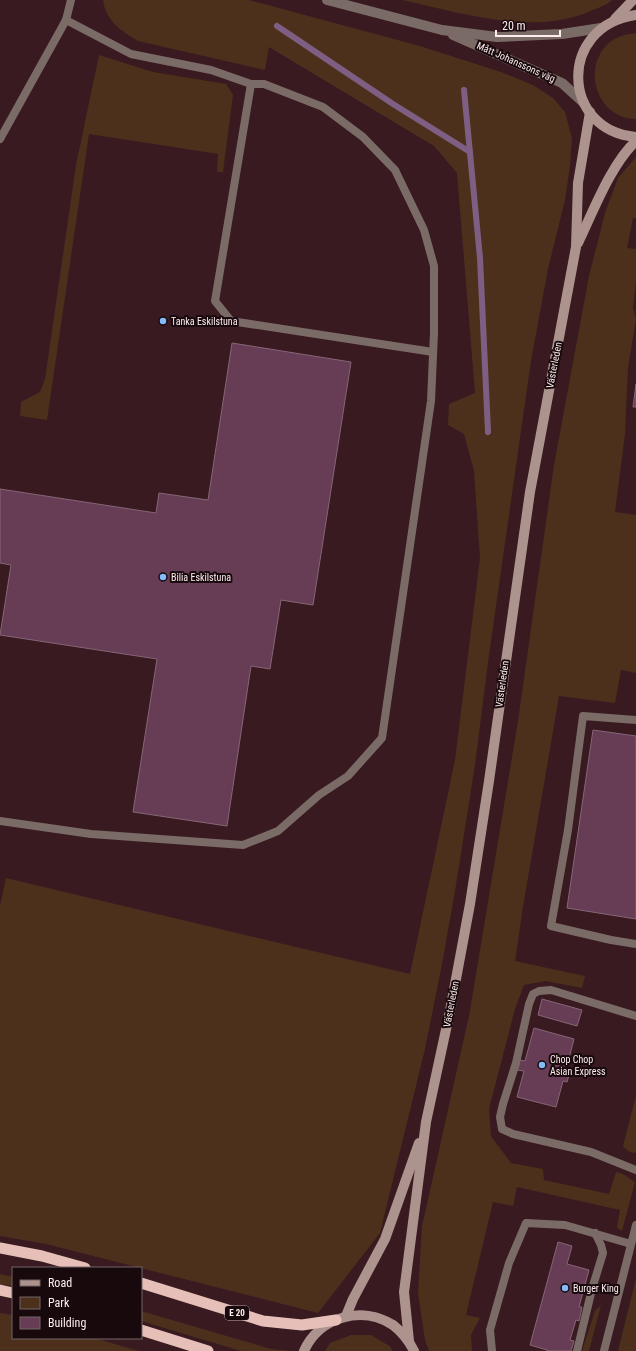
<svg xmlns="http://www.w3.org/2000/svg" width="636" height="1351" font-family="'Roboto Condensed',sans-serif">
<style>
.green{fill:#4c301c}
.lines{fill:none;stroke-linecap:round;stroke-linejoin:round}
.stream{stroke:#7f5e84;stroke-width:6}
.building{fill:#673c55;stroke:#866677}
.service{stroke:#7b6b67;stroke-width:8}
.tertiary{stroke:#7b6b67;stroke-width:10}
.secondary{stroke:#ad938d;stroke-width:10}
.trunk{stroke:#e6c0b8;stroke-width:11}
.poi-dot{fill:#84bcfb;stroke:#17090c;stroke-width:1.5}
.labels{text-anchor:middle;dominant-baseline:central;stroke-width:4;stroke-linejoin:round;paint-order:stroke}
.shield{fill:#17090c;stroke:#b9a9ab;stroke-width:1}
.shield-label{font-size:9px;font-weight:bold;fill:#feedef}
.street-label{font-size:10px;fill:#feedef;stroke:#17090c}
.poi-label{font-size:10px;fill:#feedef;stroke:#17090c;text-anchor:start}
</style>
<rect width="100%" height="100%" fill="#381a20"/>
<g class="green">
<path d="M103,0H249L420,46L501,72L533,85L553,98L565,112L572,138L570,166L565,200L548,269L531,361L489,655L475,765L456,885L443,959L425,1049L380,1233L318,1313L46,1244L0,1236V906L6,878L410,974L455,760L480,558L474,471L464,434L448,425L449,404L475,393L457,173L434,146L269,47L265,70L138,41C121,31 106,21 103,0Z"/>
<path d="M402,0H612C607,5 600,7 593,10C535,37 462,13 402,0Z"/>
<path d="M636,33V119C597,119 580,67 610,42C618,36 627,34 636,33Z"/>
<path d="M99,55L153,72L226,84L233,95L223,172H217L218,154L89,134L47,420L20,416L21,402L40,392L45,379L76,165Z"/>
<path d="M636,157V218H633L627,248L636,249V280L633,308L636,319L628,368L625,434L615,512L636,515V673L621,670L615,703L559,696L523,907L515,961L585,976L582,988L546,981L524,985L515,1009L489,1109L491,1136L511,1163L543,1169L544,1180L609,1194L616,1172L623,1174L635,1182L622,1231L617,1228L620,1210L517,1187L513,1206L493,1202L466,1315L480,1318L471,1335L472,1351H429L425,1340L418,1293L422,1226L469,1016L518,721L554,465L589,276L605,213L618,178Z"/>
<path d="M636,1096V1152L634,1153L628,1151L623,1146Z"/>
<path d="M0,1274L13,1277V1286L0,1284Z"/>
<path d="M636,1279V1351H618Z"/>
<path d="M601,1305L589,1351H582L595,1311Z"/>
<path d="M141,1311L271,1349L292,1351H241L141,1321Z"/>
<path d="M0,1313L13,1315V1338H94L139,1351H0Z"/>
<path d="M351,1335H371L391,1347L392,1351H325L330,1343Z"/>
</g>
<g class="lines">
<g class="stream">
<path d="M277,26L393,104L470,152"/>
<path d="M464,90L480,258L488,432"/>
</g>
</g>
<g class="building">
<path d="M232,343L351,362L313,605L281,600L270,669L251,666L227,826L133,812L157,659L0,635L11,565L0,563V489L156,513L159,493L208,500Z"/>
<path d="M636,384V407H633Z"/>
<path d="M593,730L636,736V919L567,908Z"/>
<path d="M542,999L582,1010L577,1026L538,1015Z"/>
<path d="M534,1028L574,1039L565,1074L569,1075L567,1082L563,1081L556,1107L517,1097L524,1071L517,1070L519,1060L525,1061Z"/>
<path d="M558,1242L572,1246L567,1264L589,1270L579,1307H582L579,1321L576,1320L570,1340L574,1341L571,1351H547V1350L530,1345Z"/>
</g>
<g class="lines">
<g class="service">
<path d="M71,0L66,20L131,54L211,70L251,84L215,301L231,321L433,352"/>
<path d="M0,139L66,20"/>
<path d="M636,720L583,716L568,830L551,926L611,940L636,944"/>
<path d="M0,821L91,834L243,845L278,831L319,795L348,776L382,738L431,401L434,333V266L424,230L395,170L363,137L323,107L264,84H251"/>
<path d="M636,1016L551,990L539,991L533,994L529,1004L516,1063L503,1104L500,1117L502,1129L513,1134L591,1152L636,1170"/>
<path d="M492,1351L490,1330L509,1263L526,1223L565,1225L631,1244"/>
<path d="M577,1351L592,1289L603,1253L601,1245L595,1233"/>
<path d="M604,1351L636,1225"/>
</g>
<g class="tertiary">
<path d="M327,0L442,30L497,37L562,34L601,28"/>
<path d="M453,35L562,83L584,103"/>
</g>
<g class="secondary">
<path d="M636,15C557,26 561,131 636,137"/>
<path d="M615,19L633,0"/>
<path d="M578,243C593,212 611,164 636,141"/>
<path d="M346,1316L353,1299L385,1239L419,1143"/>
<path d="M409,1341L404,1292L426,1122L450,1011L470,904L489,781L530,492L576,247L578,183L590,112"/>
<path d="M304,1351C319,1317 362,1305 393,1325C402,1332 409,1341 414,1351"/>
</g>
<g class="trunk">
<path d="M0,1248L42,1256L85,1268"/>
<path d="M141,1283L263,1321L302,1325L336,1320"/>
<path d="M0,1290L13,1293"/>
<path d="M141,1330L208,1351"/>
</g>
</g>
<g class="poi-dot">
<circle cx="163" cy="321" r="4"/>
<circle cx="163" cy="577" r="4"/>
<circle cx="542" cy="1065" r="4"/>
<circle cx="565" cy="1288" r="4"/>
</g>
<g class="labels">
<rect class="shield" x="225" y="1306" width="24" height="14" rx="3"/>
<g class="shield-label">
<text x="237" y="1313">E 20</text>
</g>
<g class="street-label">
<text transform="translate(516 62) rotate(24)">Mått Johanssons väg</text>
<text transform="translate(554 365) rotate(-79)">Västerleden</text>
<text transform="translate(502 684) rotate(-82)">Västerleden</text>
<text transform="translate(451 1004) rotate(-79)">Västerleden</text>
</g>
<g class="poi-label">
<text x="171" y="321">Tanka Eskilstuna</text>
<text x="171" y="577">Bilia Eskilstuna</text>
<text x="550" y="1059">Chop Chop<tspan x="550" dy="12">Asian Express</tspan></text>
<text x="573" y="1288">Burger King</text>
</g>
</g>
<rect x="12" y="1267" width="130" height="72" fill="#17090c" stroke="#736467"/>
<rect x="20" y="1280" width="20" height="6" fill="#ad938d" stroke="#736467"/>
<text x="48" y="1287" font-size="12" fill="#feedef">Road</text>
<rect x="20" y="1297" width="20" height="12" fill="#4c301c" stroke="#736467"/>
<text x="48" y="1307" font-size="12" fill="#feedef">Park</text>
<rect x="20" y="1317" width="20" height="12" fill="#673c55" stroke="#736467"/>
<text x="48" y="1327" font-size="12" fill="#feedef">Building</text>
<path d="M496 30v6h64v-6" fill="none" stroke="#feedef" stroke-width="2"/>
<text x="502" y="30" font-size="12" fill="#feedef" stroke="#17090c" stroke-width="3" paint-order="stroke">20 m</text>
</svg>
